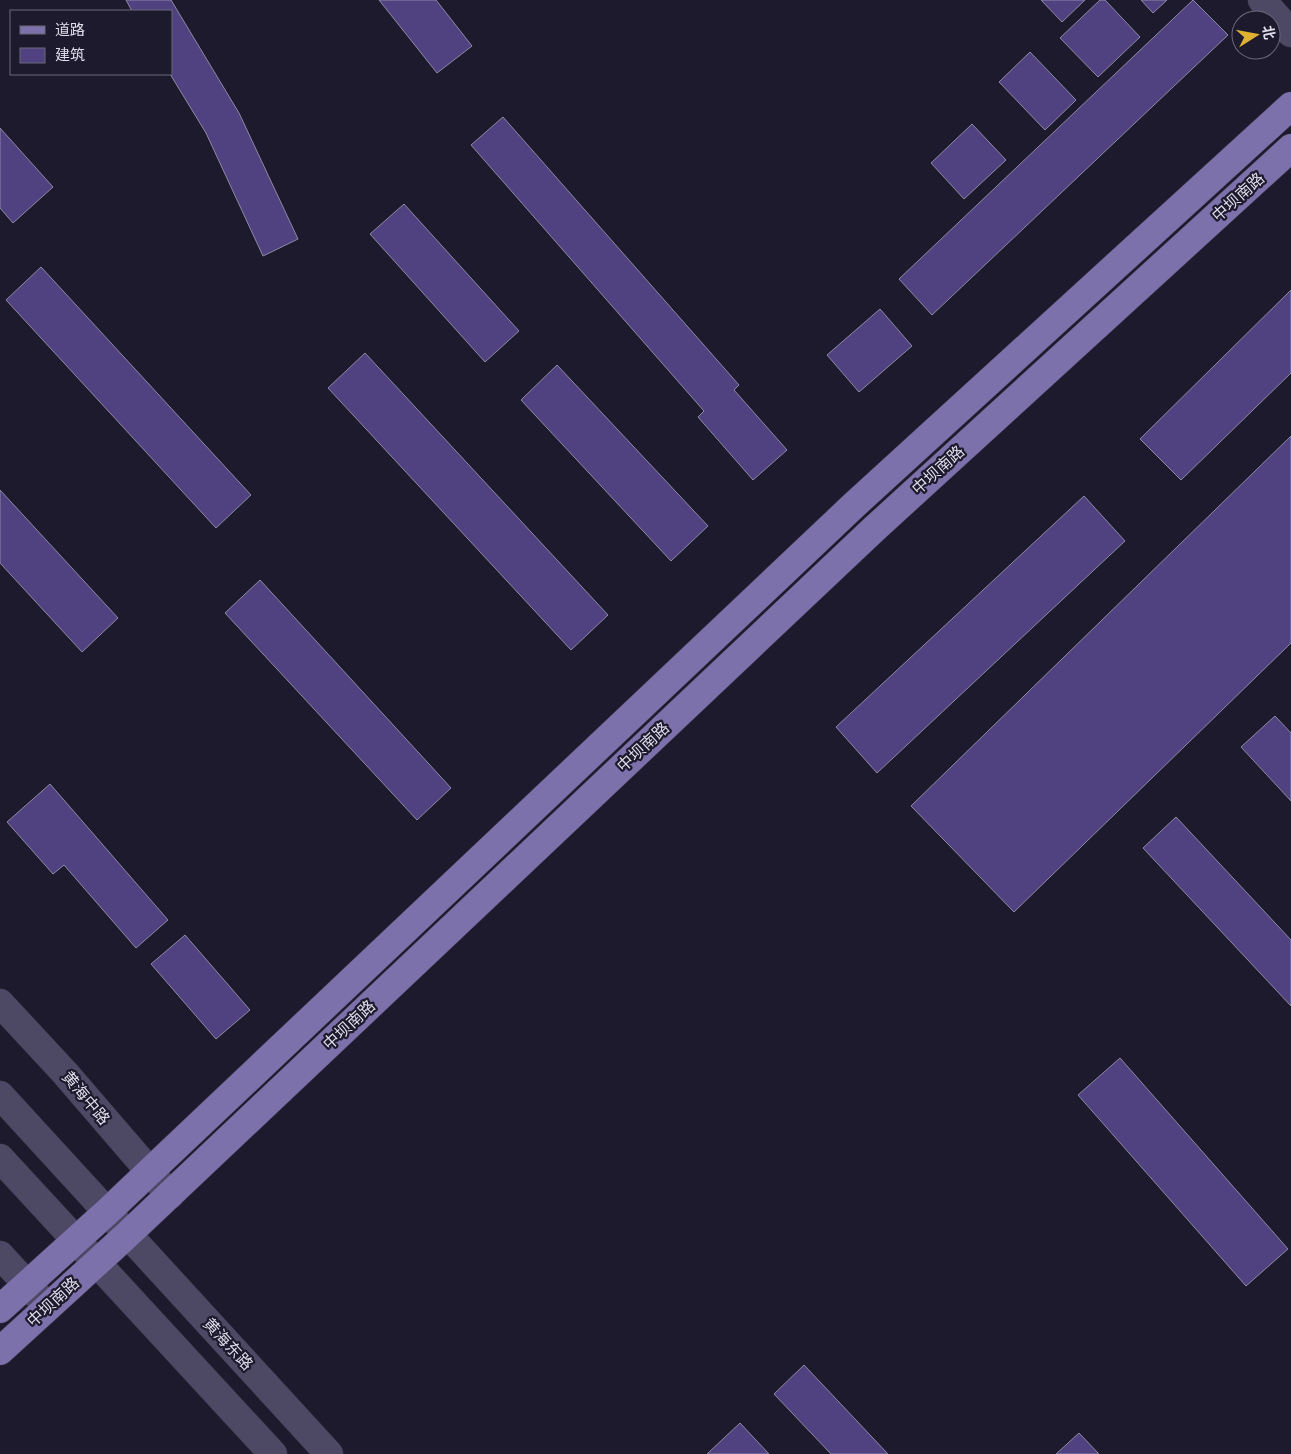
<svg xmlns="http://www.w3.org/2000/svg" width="1291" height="1454" font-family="Cabin,'Noto Sans SC',sans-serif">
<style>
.building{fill:#504181;stroke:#8e8aa3}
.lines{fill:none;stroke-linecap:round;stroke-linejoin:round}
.minor-casing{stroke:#393548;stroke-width:29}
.major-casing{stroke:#393548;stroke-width:29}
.minor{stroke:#4d4864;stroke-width:28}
.major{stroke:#7c71ab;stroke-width:28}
.labels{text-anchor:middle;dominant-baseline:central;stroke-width:4.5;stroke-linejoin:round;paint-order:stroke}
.street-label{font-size:16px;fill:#dfddeb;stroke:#1e1a2d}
</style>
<rect width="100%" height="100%" fill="#1e1a2d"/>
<g class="building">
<path d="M126,0H171L239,113L298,239L263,256L206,133L170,74H171V11H132Z"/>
<path d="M379,0H436L472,46L437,73Z"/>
<path d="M1041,0H1085L1062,22Z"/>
<path d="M1100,0H1105L1140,37L1098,77L1060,38Z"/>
<path d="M1141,0H1167L1153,13Z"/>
<path d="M1193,0L1228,35L932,315L899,279Z"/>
<path d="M1030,52L1076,100L1045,130L999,82Z"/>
<path d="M503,117L739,385L734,390L787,450L753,480L698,417L704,411L471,145Z"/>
<path d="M972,124L1006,160L964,199L931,163Z"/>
<path d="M0,128L53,187L13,223L0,208Z"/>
<path d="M404,204L519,331L485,362L370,234Z"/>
<path d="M41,267L251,495L216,528L6,300Z"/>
<path d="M1291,290V373L1181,480L1140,439Z"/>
<path d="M880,309L912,346L859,392L827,355Z"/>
<path d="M365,353L608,615L571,650L328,388Z"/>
<path d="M557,365L708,526L671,561L521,400Z"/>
<path d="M1291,436V643L1014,912L911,806Z"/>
<path d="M0,490L118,618L82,652L0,563Z"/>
<path d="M1084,496L1125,541L877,773L836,727Z"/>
<path d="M260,580L451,788L417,820L225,613Z"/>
<path d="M1275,716L1291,733V801L1241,747Z"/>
<path d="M50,784L168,920L136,948L64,865L53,874L7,822Z"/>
<path d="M1176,817L1291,940V1006L1143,848Z"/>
<path d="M185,935L250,1010L216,1039L151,964Z"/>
<path d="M1120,1058L1288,1249L1246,1286L1078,1095Z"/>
<path d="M804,1365L888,1454H831L774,1394Z"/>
<path d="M740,1423L769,1454H707Z"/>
<path d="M1079,1433L1099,1454H1056Z"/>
</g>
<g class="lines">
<defs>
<g id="minor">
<path d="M1262,0L1291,33"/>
<path d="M0,1003L65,1073L170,1195"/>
<path d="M0,1095L329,1454"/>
<path d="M0,1158L273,1454"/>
<path d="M0,1255L48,1307"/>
</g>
<g id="major">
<path d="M0,1309L107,1212L853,506L1291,106"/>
<path d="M0,1351L127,1235L874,529L1291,148"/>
</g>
</defs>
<use href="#minor" class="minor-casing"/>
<use href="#major" class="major-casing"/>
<use href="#minor" class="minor"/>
<use href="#major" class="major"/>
</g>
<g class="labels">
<g class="street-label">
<text transform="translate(1238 197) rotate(-42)">中坝南路</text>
<text transform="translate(938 470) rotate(-42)">中坝南路</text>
<text transform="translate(643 747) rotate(-43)">中坝南路</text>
<text transform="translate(349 1025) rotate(-43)">中坝南路</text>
<text transform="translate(86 1098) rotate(50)">黄海中路</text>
<text transform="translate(53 1302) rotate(-43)">中坝南路</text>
<text transform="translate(228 1344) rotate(47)">黄海东路</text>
</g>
</g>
<rect x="10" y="10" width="162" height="65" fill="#1e1a2d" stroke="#6b6879"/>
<rect x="20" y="26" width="25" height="8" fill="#7c71ab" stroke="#6b6879"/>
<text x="55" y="35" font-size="15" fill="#dfddeb">道路</text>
<rect x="20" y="48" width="25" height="15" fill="#504181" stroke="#6b6879"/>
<text x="55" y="60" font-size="15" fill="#dfddeb">建筑</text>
<g transform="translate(1256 35) rotate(79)"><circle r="24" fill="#1e1a2d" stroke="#6b6879"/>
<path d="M0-4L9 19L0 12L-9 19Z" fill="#deb133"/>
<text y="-8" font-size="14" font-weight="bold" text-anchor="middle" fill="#dfddeb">北</text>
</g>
</svg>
